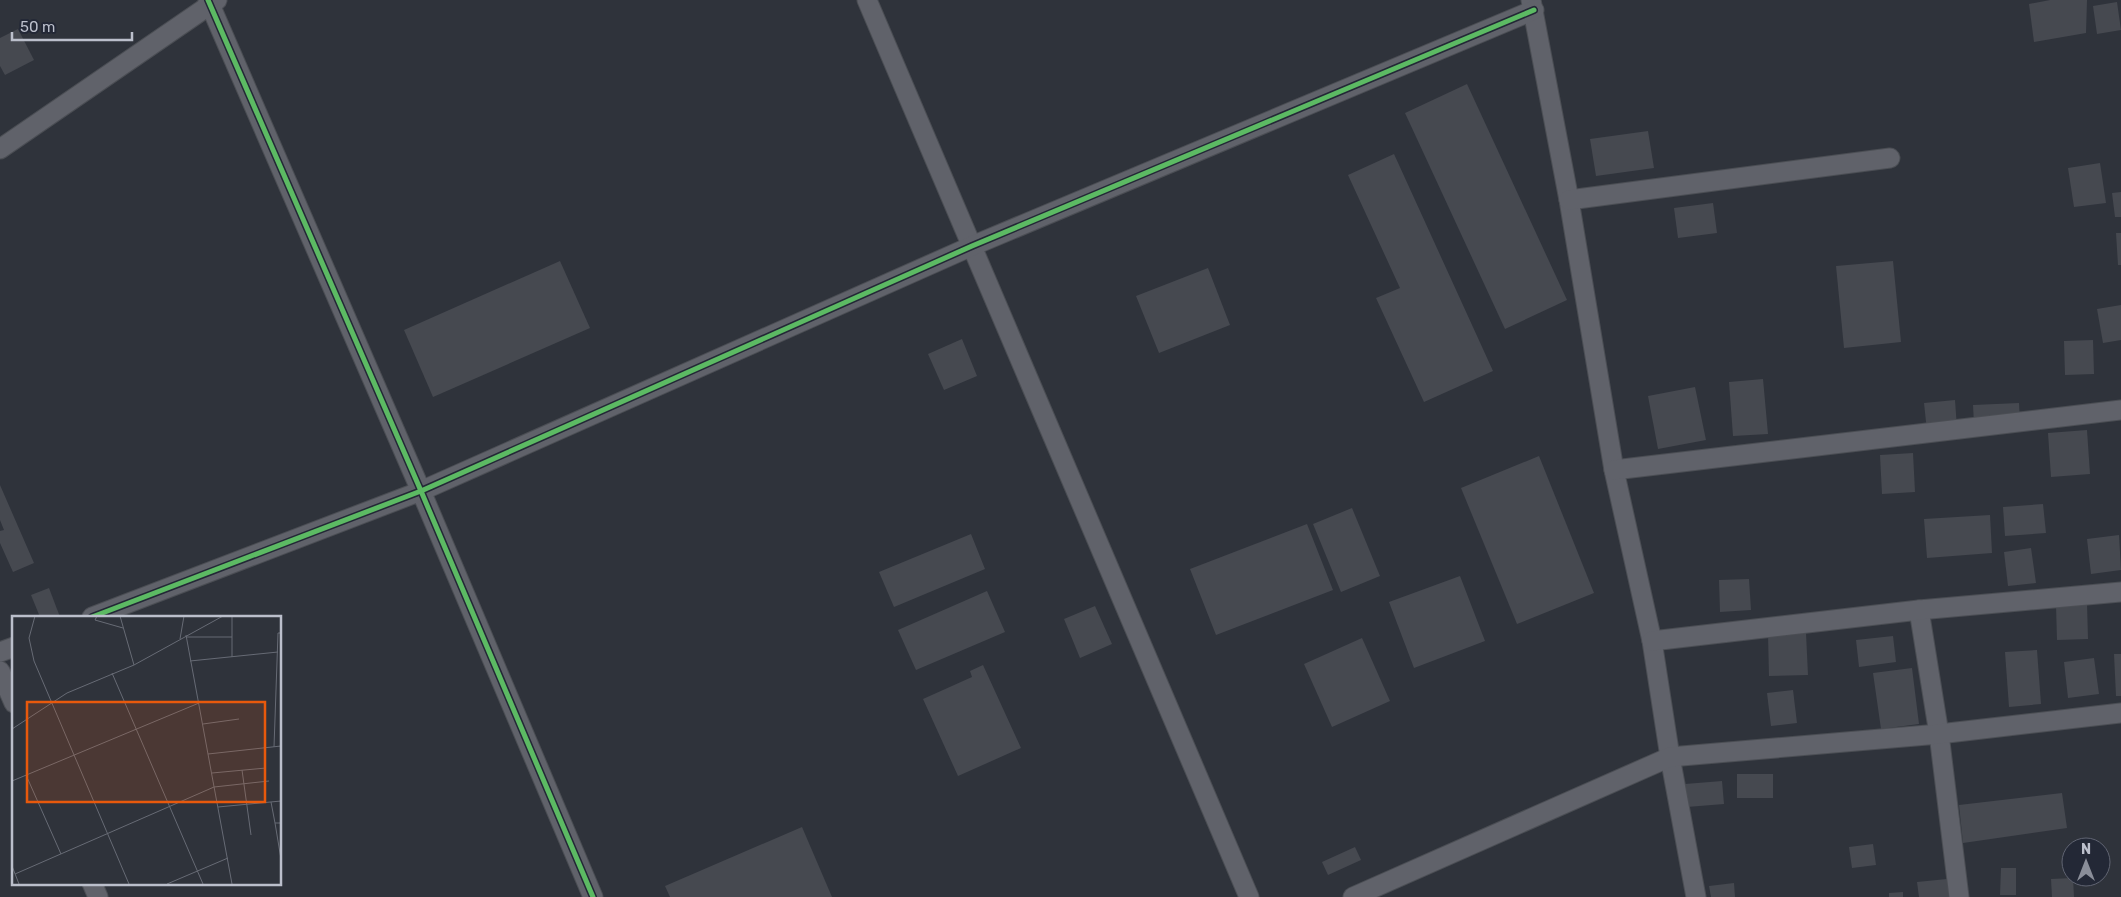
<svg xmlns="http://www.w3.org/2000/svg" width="2121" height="897" font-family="Rubik,sans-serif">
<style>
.building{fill:#464950}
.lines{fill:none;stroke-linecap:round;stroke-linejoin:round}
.street-casing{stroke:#4b4e54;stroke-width:21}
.street{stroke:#60626a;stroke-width:19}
.cycleway-casing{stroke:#232836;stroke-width:8}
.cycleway{stroke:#5cba63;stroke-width:5}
.inset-road{fill:none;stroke:#676b75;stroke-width:1}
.view{fill:#e8590c;fill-opacity:0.15;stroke:#e8590c;stroke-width:2.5}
.inset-edge{fill:none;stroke:#bbbfcb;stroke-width:2.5}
</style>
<rect width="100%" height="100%" fill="#2f333b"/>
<g class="building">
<path d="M2050,0H2087L2086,33L2034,42L2029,4Z"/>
<path d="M2117,2L2121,30L2097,34L2093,6Z"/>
<path d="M18,29L34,60L5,75L0,66V38Z"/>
<path d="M1467,84L1567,300L1505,329L1405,113Z"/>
<path d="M1648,131L1654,168L1596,176L1590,139Z"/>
<path d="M1394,154L1493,371L1424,402L1376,298L1400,288L1348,175Z"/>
<path d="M2100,163L2106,203L2074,207L2068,168Z"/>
<path d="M2121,192V217H2115L2112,193Z"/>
<path d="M1713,203L1717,233L1678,238L1674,208Z"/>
<path d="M2116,233H2121V265H2118Z"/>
<path d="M560,261L590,328L433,397L404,330Z"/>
<path d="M1893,261L1901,342L1844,348L1836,266Z"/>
<path d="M1208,268L1230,325L1159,353L1136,296Z"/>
<path d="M2121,305V340L2103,343L2097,309Z"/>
<path d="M962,339L977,376L944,390L928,354Z"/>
<path d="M2093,340L2094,374L2065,375L2064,341Z"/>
<path d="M1763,379L1768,434L1733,436L1729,382Z"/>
<path d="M1695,387L1706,440L1658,449L1648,396Z"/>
<path d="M1955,400L1957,428L1927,431L1924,403Z"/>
<path d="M2019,403L2020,422L1974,424L1973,405Z"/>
<path d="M2087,430L2090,474L2051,477L2048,433Z"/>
<path d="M1913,453L1915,492L1882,494L1880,455Z"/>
<path d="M1539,456L1594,593L1517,624L1461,488Z"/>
<path d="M0,485L34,563L13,572L0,543V531L4,530L0,520Z"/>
<path d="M2043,504L2046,533L2005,536L2003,507Z"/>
<path d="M1352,508L1380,576L1341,592L1313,524Z"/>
<path d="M1990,515L1992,553L1927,558L1924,519Z"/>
<path d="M1307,524L1333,590L1216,635L1190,569Z"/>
<path d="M971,534L985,569L894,607L879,572Z"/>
<path d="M2119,535L2121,570L2091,574L2087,539Z"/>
<path d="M2031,548L2036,583L2008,586L2004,552Z"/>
<path d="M1460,576L1485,641L1414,668L1389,602Z"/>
<path d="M1749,579L1751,610L1720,612L1719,580Z"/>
<path d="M49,588L60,617H40L31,595Z"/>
<path d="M987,591L1005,632L916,670L898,630Z"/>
<path d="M2087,603L2088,639L2057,640L2056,605Z"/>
<path d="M1095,606L1112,644L1080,658L1064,619Z"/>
<path d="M1806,633L1808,675L1769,676L1768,634Z"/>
<path d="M1893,636L1896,662L1859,667L1856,640Z"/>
<path d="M1362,638L1390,701L1332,727L1304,664Z"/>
<path d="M2037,650L2041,704L2009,707L2005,652Z"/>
<path d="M2114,654H2121V696H2116Z"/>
<path d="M2094,658L2099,694L2068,698L2064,662Z"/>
<path d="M983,665L1021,748L958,776L923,699L972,677L970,671Z"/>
<path d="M1912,668L1919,724L1881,729L1873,673Z"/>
<path d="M1793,690L1797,723L1771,726L1767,693Z"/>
<rect x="1737" y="774" width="36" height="24"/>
<path d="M1722,781L1724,804L1687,807L1685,784Z"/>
<path d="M2062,793L2067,828L1963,843L1959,805Z"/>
<path d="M802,827L832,897H670L665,886Z"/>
<path d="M1873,844L1876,865L1852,868L1849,847Z"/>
<path d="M1355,847L1361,860L1328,875L1322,862Z"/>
<path d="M2001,868H2016V895H2000Z"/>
<path d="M2073,878L2074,897H2052L2051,879Z"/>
<path d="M1947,879L1949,897H1919L1917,882Z"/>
<path d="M1734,883L1735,897H1711L1709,886Z"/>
<path d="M1903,892V897H1889V893Z"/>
</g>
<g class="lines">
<defs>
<g id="street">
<path d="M208,0L421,491L593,897"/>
<path d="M867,0L1249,897"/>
<path d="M1531,0L1569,200L1614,470L1652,641L1670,757L1696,897"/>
<path d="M0,149L217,0"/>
<path d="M1569,200L1890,158"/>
<path d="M1614,470L2121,410"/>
<path d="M1919,610L1939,734L1959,897"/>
<path d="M92,617L421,491L972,246L1534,10"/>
<path d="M1652,641L1919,610L2121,592"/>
<path d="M0,652L14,647"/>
<path d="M0,671L14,703"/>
<path d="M92,883L98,897"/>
<path d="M1353,897L1670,757L1939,734L2121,713"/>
</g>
</defs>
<use href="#street" class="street-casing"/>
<use href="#street" class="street"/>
<defs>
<g id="cycleway">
<path d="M208,0L421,491L593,897"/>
<path d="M92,617L421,491L972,246L1534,10"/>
</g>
</defs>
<use href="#cycleway" class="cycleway-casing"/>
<use href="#cycleway" class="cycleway"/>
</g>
<g transform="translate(12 616)">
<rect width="269" height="269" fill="#2f333b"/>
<path class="inset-road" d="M23,0L17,22L22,45L117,268M85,0L83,4L111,12M108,0L122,49M174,19L220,268M174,21H220M168,23L172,0M220,41V0M178,45L266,36M100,57L191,268M191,108L227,103M0,113L55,77L122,49L211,0M262,131L266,17H269M196,138L269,130M230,154L239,219M200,157L254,152M14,159L49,238M0,165L187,87M259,186L263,207M206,191L269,185M269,207H263L269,243M0,250L7,268M3,258L202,171L257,165M155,268L216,242"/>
<path class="view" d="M15,86H253V186H15Z"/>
<rect width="269" height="269" class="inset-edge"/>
</g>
<g transform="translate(2086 862)"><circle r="24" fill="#232836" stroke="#606472"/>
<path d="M0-4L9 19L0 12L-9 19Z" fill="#8a8e99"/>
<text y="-8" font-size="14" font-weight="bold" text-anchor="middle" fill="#bbbfcb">N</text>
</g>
<path d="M12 32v8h120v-8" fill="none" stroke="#bbbfcb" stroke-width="2.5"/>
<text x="20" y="32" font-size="15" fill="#bbbfcb" stroke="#232836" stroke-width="4" paint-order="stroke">50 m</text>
</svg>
